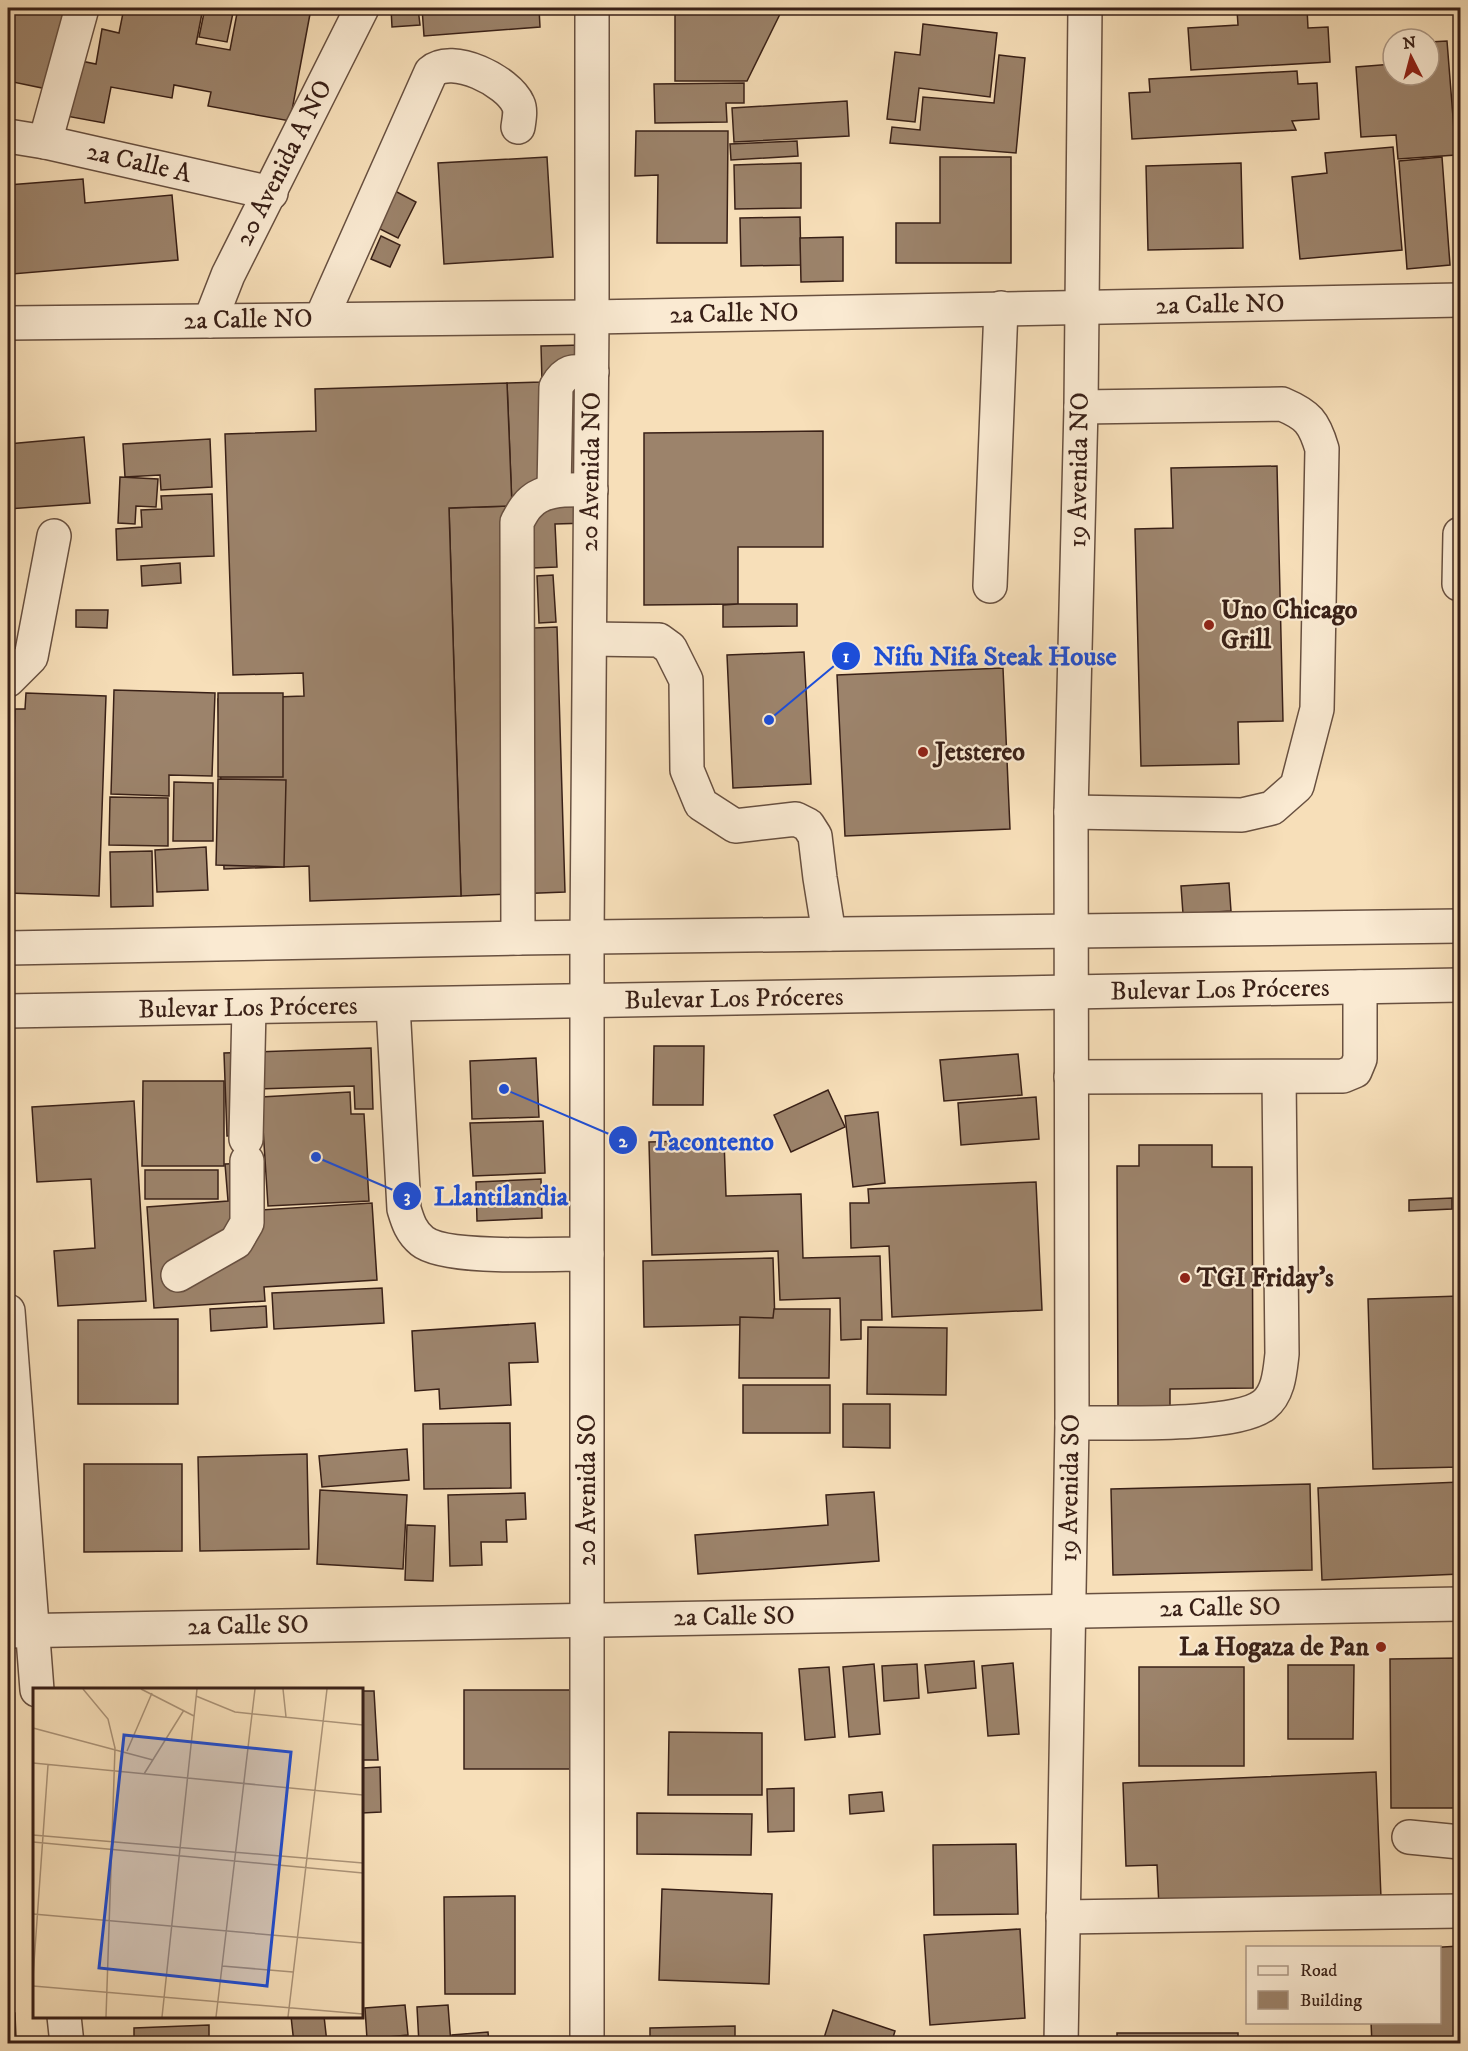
<svg xmlns="http://www.w3.org/2000/svg" width="1468" height="2051" font-family="'IM FELL DW Pica',serif">
<style>
.building{fill:#9c836b;stroke:#392017;stroke-width:1.5}
.lines{fill:none;stroke-linecap:round;stroke-linejoin:round}
.minor-casing{stroke:#685040;stroke-width:36}
.minor{stroke:#faead2;stroke-width:33}
.poi-dot{fill:#8f2418;stroke:#faead2;stroke-width:2}
.labels{text-anchor:middle;dominant-baseline:central;stroke-width:4.5;stroke-linejoin:round;paint-order:stroke}
.street-label{font-size:26px;fill:#392017;stroke:#faead2}
.poi-label{font-size:26px;font-weight:bold;fill:#392017;stroke:#faead2;text-anchor:start}
.inset-road{fill:none;stroke:#ab9378;stroke-width:1.5}
.view{fill:#1d4ed8;fill-opacity:0.15;stroke:#1d4ed8;stroke-width:3}
.inset-edge{fill:none;stroke:#392017;stroke-width:3}
.leader{fill:none;stroke:#1d4ed8;stroke-width:2}
.callout-dot{fill:#1d4ed8;stroke:#faead2;stroke-width:2}
.mark-label{font-size:18px;text-anchor:middle;font-weight:bold;fill:#fff}
.callout-label{font-size:27px;text-anchor:middle;font-weight:bold;fill:#1d4ed8;stroke:#faead2;stroke-width:4.5;stroke-linejoin:round;paint-order:stroke}
</style>
<rect width="100%" height="100%" fill="#f7dfb9"/>
<filter id="stains"><feTurbulence type="fractalNoise" baseFrequency=".00333" numOctaves="4"/><feColorMatrix values="0 0 0 0 .2 0 0 0 0 .09 0 0 0 0 .02 0 0 0 .5 -.17"/></filter>
<radialGradient id="worn" r=".72"><stop offset=".6" stop-color="#630" stop-opacity="0"/><stop offset="1" stop-color="#630" stop-opacity=".3"/></radialGradient>
<g class="building">
<path d="M8,8H54L64,9L47,89L8,81Z"/>
<path d="M124,8H203L196,44L230,50L238,8H271L310,14L290,121L208,106L211,92L174,85L172,98L111,87L104,123L66,116L76,60L96,64L102,29L119,33Z"/>
<path d="M205,8H234L227,42L199,37Z"/>
<path d="M391,8H418L420,25L392,27Z"/>
<path d="M422,8H539L540,27L424,36Z"/>
<path d="M675,8H783L747,81H675Z"/>
<path d="M861,8H881L882,13H861Z"/>
<path d="M890,8H958V10L890,14Z"/>
<path d="M1276,8H1307L1308,28L1328,27L1330,62L1191,70L1188,28L1238,25L1237,10Z"/>
<path d="M923,24L997,33L990,97L919,88L915,122L887,119L895,52L920,55Z"/>
<path d="M1447,41L1456,155L1398,159L1396,135L1361,137L1356,67L1393,64V75H1429V42Z"/>
<path d="M999,55L1025,58L1016,153L890,143L892,127L920,130L923,97L994,103Z"/>
<path d="M1297,71L1298,84L1317,83L1319,119L1292,121L1296,130L1132,139L1129,93L1150,92L1149,79Z"/>
<path d="M744,83V103H726L727,122L655,123L654,84Z"/>
<path d="M847,101L849,136L734,142L732,108Z"/>
<path d="M636,131H728L727,243H657L658,175L635,176Z"/>
<path d="M797,141L798,156L731,160L730,144Z"/>
<path d="M1393,147L1402,250L1300,259L1292,177L1327,173L1325,153Z"/>
<path d="M547,157L553,257L444,264L438,163Z"/>
<path d="M940,157H1011V263H896V223H940Z"/>
<path d="M1442,157L1450,265L1407,269L1399,161Z"/>
<path d="M801,163V208L735,209L734,165Z"/>
<path d="M1241,163L1243,248L1148,250L1146,166Z"/>
<path d="M83,179L85,203L172,195L178,260L12,274L8,220V185Z"/>
<path d="M395,191L416,202L398,238L376,227Z"/>
<path d="M800,217L801,265L741,266L740,218Z"/>
<path d="M381,236L400,245L390,267L371,259Z"/>
<path d="M843,237V281L801,282L800,238Z"/>
<path d="M583,345L589,523L555,524L557,567L532,568L534,628L557,627L565,892L461,896L449,508L512,506L507,383L542,382L541,346Z"/>
<path d="M507,383L512,506L449,508L461,896L310,901L309,866L224,869L218,699L304,696L303,673L233,675L225,434L316,431L315,389Z"/>
<path d="M823,431V547H738V604L644,605V433Z"/>
<path d="M84,437L90,503L8,509V444Z"/>
<path d="M210,439L212,487L161,490L160,475L125,477L123,444Z"/>
<path d="M1277,466L1283,721L1238,722L1239,764L1141,766L1135,529L1173,528L1171,468Z"/>
<path d="M120,477L158,479L156,507L136,506L135,524L118,523Z"/>
<path d="M212,494L214,556L117,560L116,529L142,527L141,510L162,509L161,496Z"/>
<path d="M180,563L181,583L142,586L141,566Z"/>
<path d="M553,575L556,622L539,623L537,576Z"/>
<path d="M738,604H797V626L723,627V605Z"/>
<path d="M76,610H108L107,628L76,627Z"/>
<path d="M804,652L811,784L733,788L727,655Z"/>
<path d="M1003,668L1010,829L845,836L837,675Z"/>
<path d="M114,690L215,693L212,776L169,775V796L111,794Z"/>
<path d="M26,693L106,696L99,896L8,893L15,709H25Z"/>
<rect x="218" y="693" width="65" height="84"/>
<path d="M218,779L286,780L284,867L216,865Z"/>
<path d="M174,782L213,783V841H173Z"/>
<path d="M110,797L168,798V846L109,845Z"/>
<path d="M206,847L208,890L157,892L155,850Z"/>
<path d="M152,851L153,906L111,907L110,852Z"/>
<path d="M1229,883L1231,911L1183,914L1181,886Z"/>
<path d="M654,1046H704L703,1105H653Z"/>
<path d="M371,1048L373,1109H355L354,1086L257,1089L258,1135L227,1136L224,1053Z"/>
<path d="M1018,1054L1022,1095L944,1101L940,1060Z"/>
<path d="M536,1058L539,1117L472,1119L470,1061Z"/>
<path d="M1454,1080H1460V1164Z"/>
<path d="M143,1081H224V1166H142Z"/>
<path d="M828,1090L845,1127L791,1152L774,1115Z"/>
<path d="M350,1092L351,1114H364L369,1201L268,1206L261,1097Z"/>
<path d="M1036,1097L1039,1139L961,1145L958,1103Z"/>
<path d="M134,1101L146,1301L58,1306L54,1251L95,1248L91,1179L37,1182L32,1107Z"/>
<path d="M878,1112L885,1183L853,1187L845,1116Z"/>
<path d="M543,1121L545,1173L473,1176L470,1123Z"/>
<path d="M724,1140L726,1196L801,1194L803,1258L880,1256L882,1320H861V1339L841,1340L840,1298L780,1300L778,1251L652,1255L649,1142Z"/>
<path d="M1139,1145H1212V1167H1252L1253,1388L1170,1389V1407L1118,1408L1117,1166H1139Z"/>
<path d="M258,1163L261,1210L372,1203L377,1280L264,1287L265,1301L154,1308L147,1207L228,1201L225,1164Z"/>
<rect x="145" y="1170" width="73" height="29"/>
<path d="M541,1179L542,1218L477,1221L476,1182Z"/>
<path d="M1036,1182L1042,1310L892,1317L889,1246L851,1248L850,1203H869L868,1189Z"/>
<path d="M1452,1198V1209L1409,1211V1200Z"/>
<path d="M773,1258L775,1324L644,1327L643,1261Z"/>
<path d="M382,1288L384,1323L274,1329L272,1293Z"/>
<path d="M1460,1296V1467L1373,1469L1368,1299Z"/>
<path d="M266,1306L267,1327L211,1331L210,1309Z"/>
<path d="M774,1309H830L829,1378H739L740,1317L773,1318Z"/>
<path d="M178,1319V1404H78V1320Z"/>
<path d="M535,1323L538,1362L509,1363L511,1405L440,1409L439,1389L415,1391L412,1331Z"/>
<path d="M868,1327L947,1328L946,1395L867,1394Z"/>
<rect x="743" y="1385" width="87" height="48"/>
<path d="M843,1404H890V1448L843,1447Z"/>
<path d="M510,1423L511,1488L424,1489L423,1424Z"/>
<path d="M407,1449L409,1480L322,1487L319,1456Z"/>
<path d="M307,1454L309,1549L200,1551L198,1457Z"/>
<path d="M84,1464H182V1551L84,1552Z"/>
<path d="M1460,1482V1574L1322,1580L1318,1488Z"/>
<path d="M1310,1484L1312,1570L1113,1575L1111,1489Z"/>
<path d="M320,1490L407,1495L403,1569L317,1564Z"/>
<path d="M874,1492L879,1561L698,1574L695,1535L828,1525L826,1495Z"/>
<path d="M525,1493L526,1519L506,1520L507,1542H481L482,1565L450,1566L448,1495Z"/>
<path d="M407,1525L435,1526L433,1581L405,1580Z"/>
<path d="M1460,1658V1808H1391L1390,1659Z"/>
<path d="M974,1661L976,1688L928,1693L925,1665Z"/>
<path d="M1013,1663L1019,1734L988,1736L982,1666Z"/>
<path d="M874,1664L880,1734L849,1737L843,1667Z"/>
<path d="M917,1664L919,1698L884,1701L882,1666Z"/>
<path d="M1288,1665H1354L1353,1739H1288Z"/>
<path d="M829,1667L835,1737L805,1740L799,1669Z"/>
<rect x="1139" y="1667" width="105" height="99"/>
<rect x="464" y="1690" width="116" height="79"/>
<path d="M362,1691H374L378,1760H362Z"/>
<path d="M669,1732L762,1733V1795H668Z"/>
<path d="M380,1767L381,1812L362,1813V1768Z"/>
<path d="M1376,1772L1381,1898L1159,1907L1157,1865L1126,1866L1123,1783Z"/>
<path d="M794,1788V1831L768,1832L767,1789Z"/>
<path d="M882,1792L884,1811L850,1814L849,1795Z"/>
<path d="M637,1813L752,1814L751,1855L637,1854Z"/>
<path d="M1016,1844L1018,1914L934,1915L933,1845Z"/>
<path d="M662,1889L772,1894L769,1984L659,1980Z"/>
<path d="M515,1896V1994H445L444,1897Z"/>
<path d="M1020,1929L1025,2018L930,2025L924,1935Z"/>
<path d="M1460,1946V2044H1372L1371,2022H1440V1948H1425Z"/>
<path d="M405,2005L408,2035L367,2039L365,2008Z"/>
<path d="M448,2005L451,2044H419L417,2007Z"/>
<path d="M833,2010L895,2031L891,2044H822Z"/>
<path d="M15,2013L16,2039H8V2014Z"/>
<path d="M291,2016H324L327,2043L294,2044Z"/>
<path d="M209,2025V2044H134V2028Z"/>
<path d="M735,2026V2044H650V2028Z"/>
<path d="M488,2032L489,2044H453L452,2035Z"/>
<rect x="1117" y="2033" width="121" height="11"/>
<path d="M997,2040V2044H946V2041Z"/>
</g>
<g class="lines">
<defs>
<g id="minor">
<path d="M8,136L45,142L271,193"/>
<path d="M45,142L82,8"/>
<path d="M321,319L431,72C452,53 508,81 518,104C521,110 519,120 518,127"/>
<path d="M210,321L228,275L362,8"/>
<path d="M8,323L592,317L1460,300"/>
<path d="M554,490L556,387C566,369 574,371 592,372"/>
<path d="M1459,584L1460,534"/>
<path d="M990,586L1001,308"/>
<path d="M590,639L659,640L670,648L686,680L687,770L701,804L735,826L796,819L808,825L815,836L820,878L829,934"/>
<path d="M8,680L31,657L54,536"/>
<path d="M1071,812L1242,815L1272,808L1297,786L1317,709L1322,449C1314,422 1308,415 1282,404L1081,407"/>
<path d="M518,938L517,522C520,517 523,510 527,506C542,487 570,490 591,490"/>
<path d="M8,948L518,938L1460,926"/>
<path d="M393,1005L404,1209C408,1222 411,1232 422,1241C445,1260 553,1254 587,1254"/>
<path d="M8,1011L1460,985"/>
<path d="M1071,1077L1343,1076L1355,1071L1360,1059V987"/>
<path d="M246,1139L249,1008"/>
<path d="M178,1275L236,1242L247,1223V1161"/>
<path d="M8,1311L37,1690"/>
<path d="M1072,1423C1113,1422 1234,1428 1264,1405C1279,1393 1280,1371 1282,1354L1279,1077"/>
<path d="M8,1631L1460,1604"/>
<path d="M1409,1837L1460,1842"/>
<path d="M1063,1917L1460,1911"/>
<path d="M64,2016L67,2044"/>
<path d="M587,2044V937L592,317V8"/>
<path d="M1061,2044L1072,1423L1071,812L1081,407L1085,8"/>
</g>
</defs>
<use href="#minor" class="minor-casing"/>
<use href="#minor" class="minor"/>
</g>
<g class="poi-dot">
<circle cx="1209" cy="625" r="6"/>
<circle cx="923" cy="752" r="6"/>
<circle cx="1185" cy="1278" r="6"/>
<circle cx="1381" cy="1647" r="6"/>
</g>
<g class="labels">
<g class="street-label">
<text transform="translate(139 163) rotate(13)">2a Calle A</text>
<text transform="translate(284 163) rotate(-63)">20 Avenida A NO</text>
<text transform="translate(1220 305) rotate(-1)">2a Calle NO</text>
<text transform="translate(734 314) rotate(-1)">2a Calle NO</text>
<text transform="translate(248 320) rotate(-1)">2a Calle NO</text>
<text transform="translate(1079 470) rotate(-89)">19 Avenida NO</text>
<text transform="translate(591 472) rotate(-89)">20 Avenida NO</text>
<text transform="translate(1220 990) rotate(-1)">Bulevar Los Próceres</text>
<text transform="translate(734 999) rotate(-1)">Bulevar Los Próceres</text>
<text transform="translate(248 1008) rotate(-1)">Bulevar Los Próceres</text>
<text transform="translate(1070 1488) rotate(-89)">19 Avenida SO</text>
<text transform="translate(587 1490) rotate(-90)">20 Avenida SO</text>
<text transform="translate(1220 1608) rotate(-1)">2a Calle SO</text>
<text transform="translate(734 1617) rotate(-1)">2a Calle SO</text>
<text transform="translate(248 1626) rotate(-1)">2a Calle SO</text>
</g>
<g class="poi-label">
<text x="1221" y="610">Uno Chicago<tspan x="1221" dy="30">Grill</tspan></text>
<text x="935" y="752">Jetstereo</text>
<text x="1197" y="1278">TGI Friday's</text>
<text x="1369" y="1647" text-anchor="end">La Hogaza de Pan</text>
</g>
</g>
<g transform="translate(33 1688)">
<rect width="330" height="330" fill="#f7dfb9"/>
<path class="inset-road" d="M50,1L75,31L82,60L73,329M108,1L161,28M250,1L253,29M163,8L202,24L330,37M0,40L120,72M94,63L119,5M0,75L330,107M111,86L151,22M0,147L330,175M0,154L330,185M0,226L330,255M189,278L260,284M0,289L15,77M0,298L330,326M129,329L164,1M183,329L222,1M255,329L294,1"/>
<path class="view" d="M91,47L258,64L234,298L66,280Z"/>
<rect width="330" height="330" class="inset-edge"/>
</g>
<path class="leader" d="M769 720L846 656M504 1089L623 1140M316 1157L407 1196"/>
<g class="callout-dot">
<circle cx="769" cy="720" r="6"/>
<circle cx="504" cy="1089" r="6"/>
<circle cx="316" cy="1157" r="6"/>
<circle cx="846" cy="656" r="15"/>
<circle cx="623" cy="1140" r="15"/>
<circle cx="407" cy="1196" r="15"/>
</g>
<g class="mark-label">
<text x="846" y="662">1</text>
<text x="623" y="1147">2</text>
<text x="407" y="1202">3</text>
</g>
<g class="callout-label">
<text x="995" y="665">Nifu Nifa Steak House</text>
<text x="712" y="1150">Tacontento</text>
<text x="501" y="1205">Llantilandia</text>
</g>
<rect width="1468" height="2051" fill="none" stroke="#f7dfb9" stroke-width="30"/>
<rect x="9" y="9" width="1450" height="2033" fill="none" stroke="#392017" stroke-width="3"/>
<rect x="15" y="15" width="1438" height="2021" fill="none" stroke="#392017" stroke-width="1.5"/>
<rect x="1246" y="1946" width="195" height="78" fill="#faead2" stroke="#ad9987" stroke-width="1.5"/>
<rect x="1258" y="1966" width="30" height="9" fill="#faead2" stroke="#ad9987" stroke-width="1.5"/>
<text x="1300" y="1976" font-size="18" fill="#392017">Road</text>
<rect x="1258" y="1991" width="30" height="18" fill="#9c836b" stroke="#ad9987" stroke-width="1.5"/>
<text x="1300" y="2006" font-size="18" fill="#392017">Building</text>
<g transform="translate(1411 57) rotate(354)"><circle r="28" fill="#faead2" stroke="#ad9987" stroke-width="1.5"/>
<path d="M0-4.5L10 22L0 15L-10 22Z" fill="#8f2418"/>
<text y="-9" font-size="16" font-weight="bold" text-anchor="middle" fill="#392017">N</text>
</g>
<rect width="100%" height="100%" filter="url(#stains)"/>
<rect width="100%" height="100%" fill="url(#worn)"/>
</svg>
